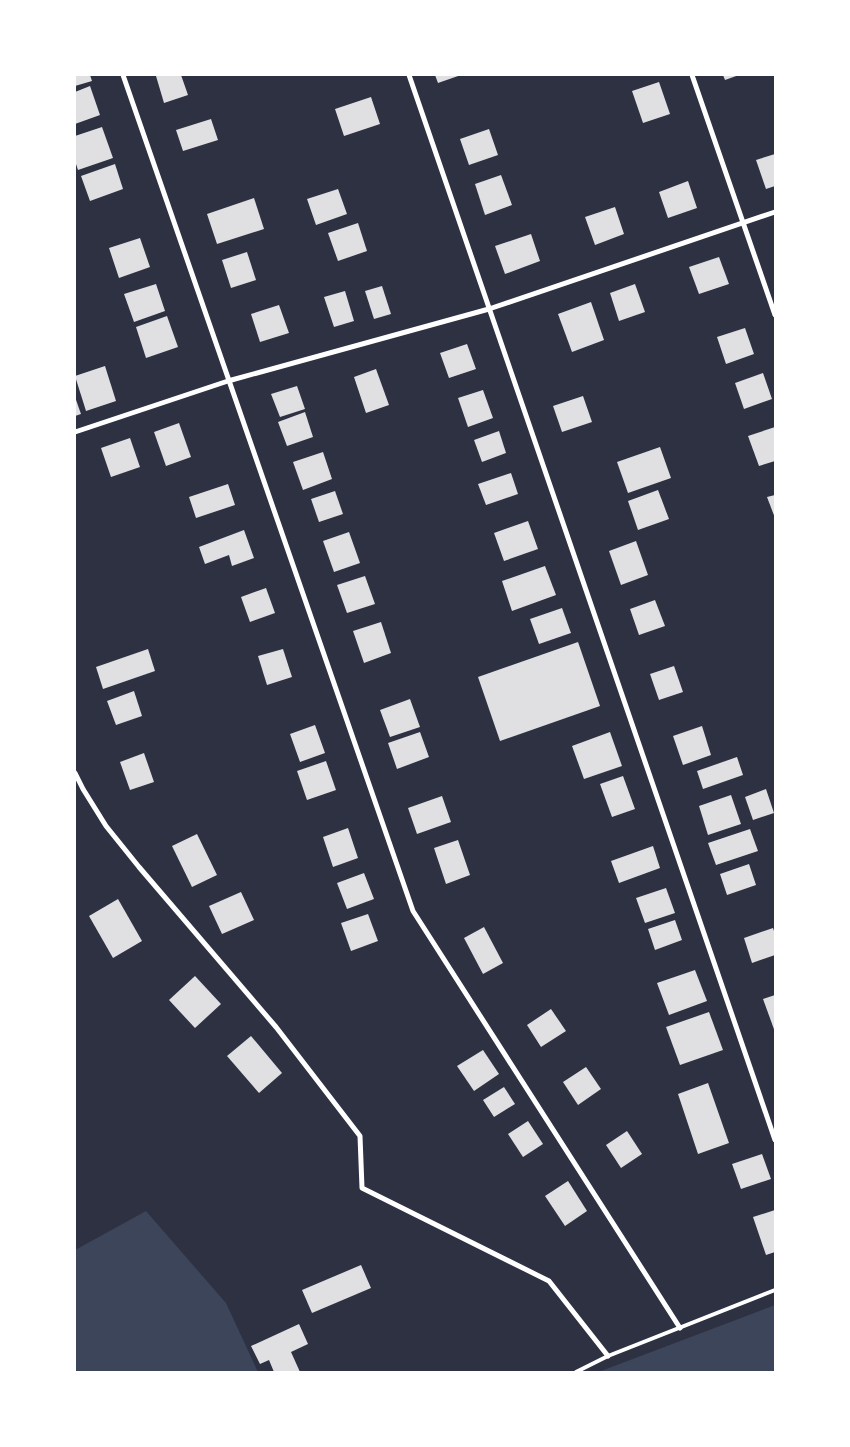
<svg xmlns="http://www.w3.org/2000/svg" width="850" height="1447" font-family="Manrope,sans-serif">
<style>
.green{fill:#3c4559}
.building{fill:#e0e0e3}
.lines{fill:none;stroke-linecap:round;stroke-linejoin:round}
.service{stroke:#fff;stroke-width:4}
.minor{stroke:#fff;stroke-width:5}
</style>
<rect width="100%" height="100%" fill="#2d3142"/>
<g class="green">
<path d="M146,1211L226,1303L258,1372H75V1250Z"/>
<path d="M775,1305V1372H599L601,1371Z"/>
</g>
<g class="building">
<path d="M75,75H90L92,81L75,86Z"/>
<path d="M159,75H181L188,95L164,103L156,76Z"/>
<path d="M435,75H461L438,83Z"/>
<path d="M723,75H739L725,80Z"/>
<path d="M659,82L670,114L643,123L632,91Z"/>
<path d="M90,86L100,115L75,124V92Z"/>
<path d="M371,97L380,124L344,136L335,109Z"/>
<path d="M211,119L218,140L183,151L176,130Z"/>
<path d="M102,127L113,158L78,170L75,161V136Z"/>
<path d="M489,129L498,155L469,165L460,139Z"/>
<path d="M775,154V186L766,189L756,160Z"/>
<path d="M115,164L123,189L90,201L81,176Z"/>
<path d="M501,175L512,205L485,215L475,184Z"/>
<path d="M688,181L697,208L668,218L659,192Z"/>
<path d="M338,189L347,214L316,225L307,199Z"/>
<path d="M254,198L264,229L217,244L207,214Z"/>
<path d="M615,207L624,234L595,245L585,217Z"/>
<path d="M358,223L367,251L338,261L328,233Z"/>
<path d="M531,234L540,261L505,274L495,246Z"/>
<path d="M140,238L150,267L119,278L109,248Z"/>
<path d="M247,252L256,280L231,288L222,260Z"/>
<path d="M719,257L729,284L699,294L689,267Z"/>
<path d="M156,284L165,311L134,322L124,294Z"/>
<path d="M635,284L645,312L619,321L610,293Z"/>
<path d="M382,286L391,314L374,319L365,291Z"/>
<path d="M345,291L354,321L334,327L324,297Z"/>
<path d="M591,302L604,340L572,352L558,314Z"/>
<path d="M279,305L289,333L260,342L251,314Z"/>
<path d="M167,316L178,347L146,358L136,327Z"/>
<path d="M745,328L754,354L726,364L717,337Z"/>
<path d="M467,344L476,369L449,378L440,353Z"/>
<path d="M105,366L116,401L86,411L75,376Z"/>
<path d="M376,369L389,405L366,413L354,377Z"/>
<path d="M763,373L772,399L744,409L735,383Z"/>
<path d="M297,386L305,409L280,417L271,394Z"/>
<path d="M483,390L493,418L468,427L458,398Z"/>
<path d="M583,396L592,422L562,432L553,406Z"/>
<path d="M75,397L81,414L75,416Z"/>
<path d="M305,412L313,437L287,446L278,422Z"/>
<path d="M179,423L191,457L166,466L154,432Z"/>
<path d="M775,427V461L759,466L748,436Z"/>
<path d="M499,431L506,453L482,462L474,440Z"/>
<path d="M130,438L140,467L111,477L101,448Z"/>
<path d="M660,447L671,478L628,493L617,462Z"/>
<path d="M323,452L332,479L303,490L293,462Z"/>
<path d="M511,473L518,494L486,505L478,484Z"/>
<path d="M228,484L235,505L196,518L189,497Z"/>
<path d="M658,490L669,519L638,530L628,501Z"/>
<path d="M335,491L343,514L319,522L311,499Z"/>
<path d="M775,495V518L767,497Z"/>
<path d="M528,521L538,549L504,561L494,533Z"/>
<path d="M244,530L254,558L232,566L229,555L205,564L199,547Z"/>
<path d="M349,532L360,563L334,572L323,541Z"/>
<path d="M636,541L648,575L621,585L609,551Z"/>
<path d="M545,566L556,595L512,611L502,581Z"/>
<path d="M365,576L375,604L347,613L337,585Z"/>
<path d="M266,588L275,613L250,622L241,597Z"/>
<path d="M655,600L665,626L639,635L630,609Z"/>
<path d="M562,608L571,633L539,644L530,619Z"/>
<path d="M381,622L391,653L364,663L353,631Z"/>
<path d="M578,642L600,706L500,741L478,677Z"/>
<path d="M148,649L155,671L103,689L96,667Z"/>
<path d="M283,649L292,677L267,685L258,656Z"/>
<path d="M674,666L683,692L659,700L650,674Z"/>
<path d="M134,691L142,716L116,725L107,701Z"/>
<path d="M410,699L420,727L390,737L380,710Z"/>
<path d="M315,725L325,753L300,762L290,734Z"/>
<path d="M702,726L711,755L683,765L673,736Z"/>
<path d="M420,732L429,757L397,769L388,743Z"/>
<path d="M610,732L622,766L584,779L572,746Z"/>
<path d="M144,753L154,782L130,790L120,762Z"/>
<path d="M737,757L743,775L703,789L697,771Z"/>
<path d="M326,761L336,790L307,800L297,771Z"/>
<path d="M623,776L635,809L612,817L600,784Z"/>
<path d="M766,789L774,813L753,820L745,797Z"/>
<path d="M731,795L741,824L708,835L699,806Z"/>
<path d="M442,796L451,822L417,834L408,808Z"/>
<path d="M348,828L358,858L333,867L323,837Z"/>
<path d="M750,829L758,851L716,865L708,843Z"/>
<path d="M197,834L217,875L192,887L172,846Z"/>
<path d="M458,840L470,875L446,884L434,848Z"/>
<path d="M653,846L660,868L619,883L611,861Z"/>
<path d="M749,864L756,885L727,895L720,874Z"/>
<path d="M364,873L374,899L347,909L337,883Z"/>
<path d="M666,888L675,913L645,923L636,898Z"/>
<path d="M241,892L254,920L222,934L209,906Z"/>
<path d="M118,899L142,941L113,958L89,916Z"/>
<path d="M368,914L378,941L351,951L341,923Z"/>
<path d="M675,920L682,940L655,950L648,929Z"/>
<path d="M484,927L503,963L483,974L464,938Z"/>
<path d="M773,928L775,934V955L752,963L744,938Z"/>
<path d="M695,970L707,1001L669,1015L657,983Z"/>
<path d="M195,976L221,1004L195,1028L169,1000Z"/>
<path d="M775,995V1032L763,999Z"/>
<path d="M551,1009L566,1031L541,1047L527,1025Z"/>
<path d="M709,1012L723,1050L680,1065L666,1027Z"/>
<path d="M251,1036L282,1073L259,1093L227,1056Z"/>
<path d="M483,1050L499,1074L474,1091L457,1066Z"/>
<path d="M586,1067L601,1089L578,1105L563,1082Z"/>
<path d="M708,1083L729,1143L698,1154L678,1094Z"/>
<path d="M504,1087L515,1104L494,1117L483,1100Z"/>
<path d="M528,1121L543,1144L523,1157L508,1134Z"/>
<path d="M627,1131L642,1154L621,1168L606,1145Z"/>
<path d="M762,1154L771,1179L741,1189L732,1164Z"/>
<path d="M568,1181L587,1211L565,1226L545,1196Z"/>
<path d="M775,1210V1252L766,1255L753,1217Z"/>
<path d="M361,1265L371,1288L312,1313L302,1290Z"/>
<path d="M299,1324L308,1344L291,1352L300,1372H274L269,1360L260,1364L251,1346Z"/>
</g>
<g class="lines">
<path class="service" d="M576,1372L608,1356L775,1290"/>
<g class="minor">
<path d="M123,75L413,911L680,1328"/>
<path d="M409,75L775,1140"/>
<path d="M692,75L775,315"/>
<path d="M75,432L228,381L489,309L775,212"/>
<path d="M75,773L83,789L106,826L139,867L276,1027L360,1136L362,1188L549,1281L608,1356"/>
</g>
</g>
<rect width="850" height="1447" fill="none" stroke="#ffffff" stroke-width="152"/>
</svg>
